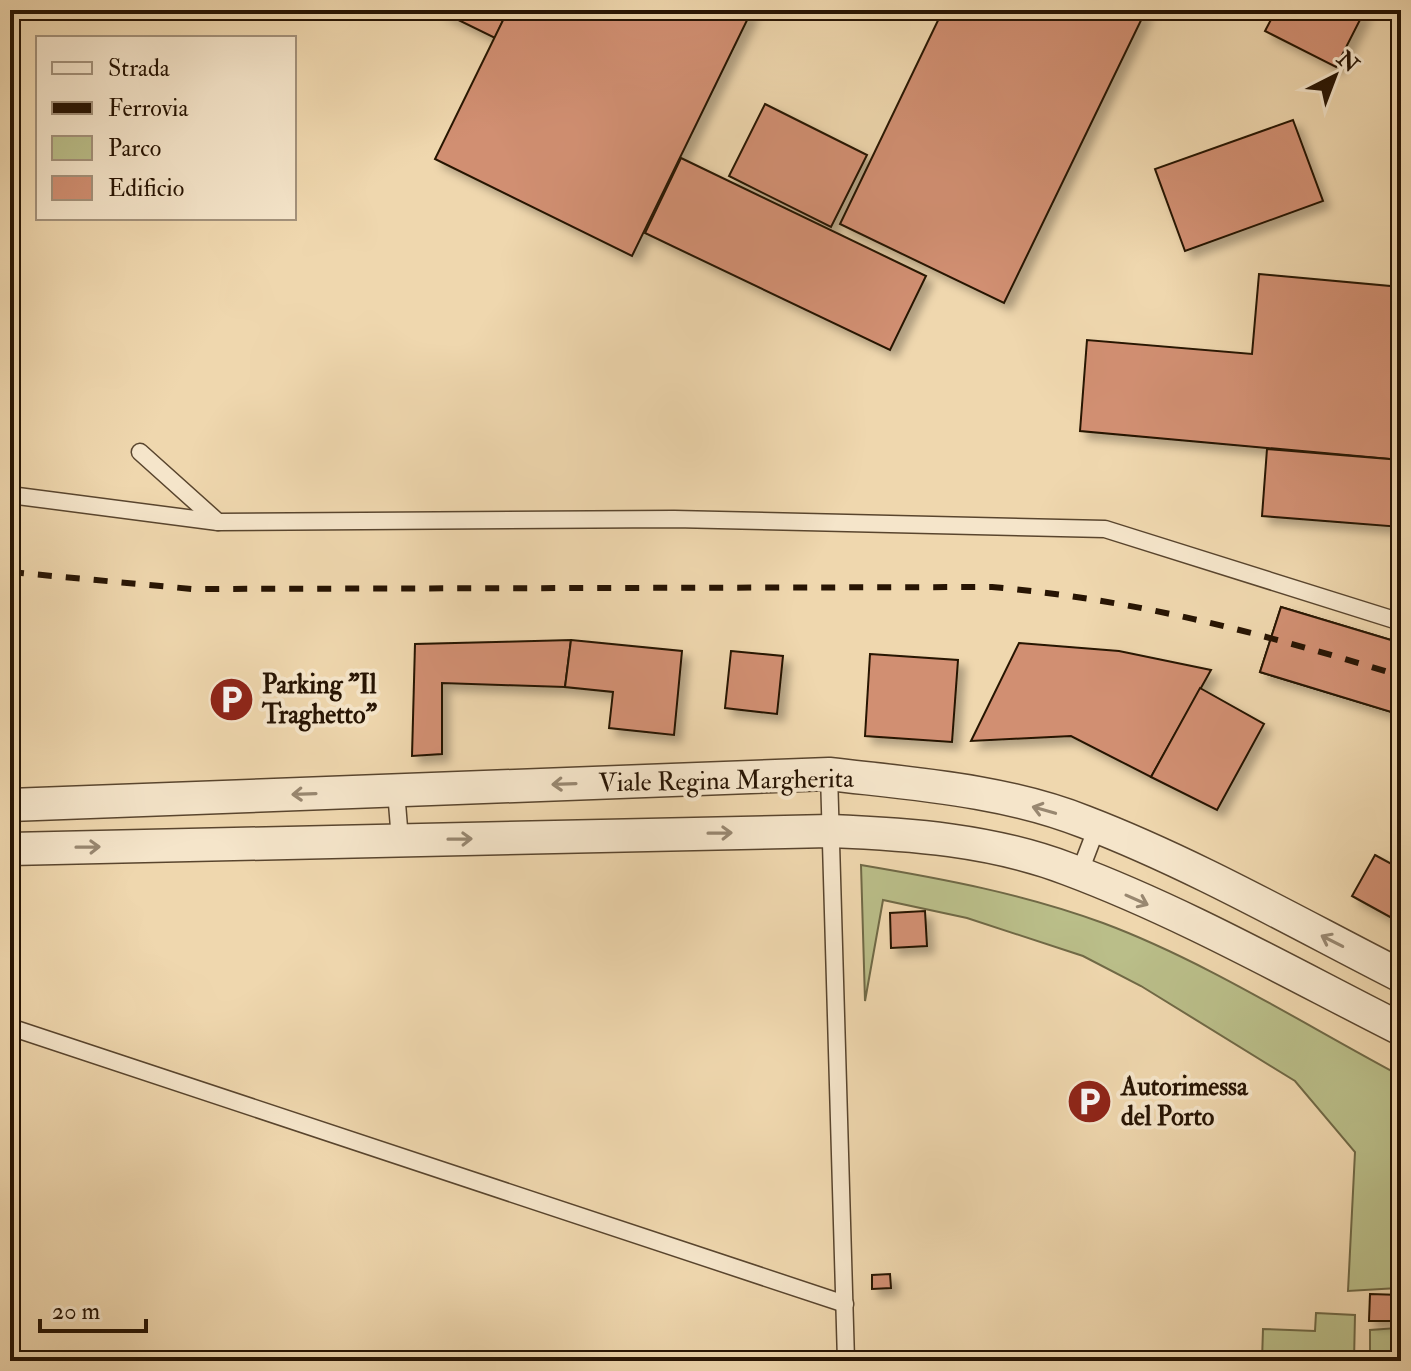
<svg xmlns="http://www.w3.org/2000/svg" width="1411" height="1371" font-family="'IM FELL Double Pica',serif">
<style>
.green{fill:#babe89;stroke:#706946;stroke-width:2}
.building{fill:#d18f72;stroke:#271403;stroke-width:2;filter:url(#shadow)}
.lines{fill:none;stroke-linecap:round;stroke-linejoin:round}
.service-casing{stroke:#59452e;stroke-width:19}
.minor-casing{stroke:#59452e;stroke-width:35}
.service{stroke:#f5e5ca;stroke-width:16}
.minor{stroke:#f5e5ca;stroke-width:32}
.rail{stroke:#271403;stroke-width:6;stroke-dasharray:14 14;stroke-linecap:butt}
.oneway{stroke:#988770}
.labels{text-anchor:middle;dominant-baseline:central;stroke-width:8;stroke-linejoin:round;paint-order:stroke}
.poi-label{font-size:26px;font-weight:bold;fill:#271403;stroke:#f5e5ca;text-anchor:start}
.street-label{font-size:26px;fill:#271403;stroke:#f5e5ca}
</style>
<defs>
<filter id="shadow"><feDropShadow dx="7" dy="7" stdDeviation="4" flood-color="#0004"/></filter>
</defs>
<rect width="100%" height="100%" fill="#efd7ae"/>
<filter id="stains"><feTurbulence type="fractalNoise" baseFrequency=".0025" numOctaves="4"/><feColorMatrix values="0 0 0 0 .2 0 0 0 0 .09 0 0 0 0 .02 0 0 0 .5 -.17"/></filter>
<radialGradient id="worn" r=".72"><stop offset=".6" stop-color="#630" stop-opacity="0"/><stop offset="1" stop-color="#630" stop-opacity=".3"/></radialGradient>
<g class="green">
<path d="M861,865C944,879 1024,894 1103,923C1205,961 1305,1025 1401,1076L1398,1288L1348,1291L1355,1152L1295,1081L1141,986L1083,956L967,918L883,900L865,1001Z"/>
<path d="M1316,1313L1355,1315L1354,1361H1262L1263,1329L1315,1331Z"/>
<path d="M1397,1328V1361H1370V1330Z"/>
</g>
<g class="building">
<path d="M438,10H508L495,38Z"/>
<path d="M508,10H752L632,256L435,159Z"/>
<path d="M943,10H1146L1004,303L840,224Z"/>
<path d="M1276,10H1365L1336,67L1265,31Z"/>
<path d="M765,104L867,155L831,227L729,176Z"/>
<path d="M1293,120L1323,201L1185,251L1155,169Z"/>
<path d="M681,158L926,276L890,350L645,233Z"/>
<path d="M1259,274L1401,287V460L1080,431L1087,340L1252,354Z"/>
<path d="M1267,449L1401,460V527L1262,516Z"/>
<path d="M1281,607L1401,643V715L1260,672Z"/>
<path d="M1281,607L1401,643V715L1260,672Z"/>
<path d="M571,640L565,687L442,683V754L412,756L415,644Z"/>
<path d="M571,640L682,651L674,735L609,728L613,692L565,687Z"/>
<path d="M1019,643L1119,651L1211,670L1151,777L1071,736L971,741Z"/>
<path d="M731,651L783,656L777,714L725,708Z"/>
<path d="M870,654L958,660L952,742L865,736Z"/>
<path d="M1200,688L1264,724L1217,810L1151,777Z"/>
<path d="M1375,855L1401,869V923L1352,896Z"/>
<path d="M925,911L927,946L891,948L890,913Z"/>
<path d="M890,1274L891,1288L872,1289V1275Z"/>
<path d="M1370,1294L1401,1295V1321H1369Z"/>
</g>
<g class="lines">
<defs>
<g id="service">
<path d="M140,452L218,522L674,519L1105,529L1401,622"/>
<path d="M10,495L218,522"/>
<path d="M829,774L846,1361"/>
<path d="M396,791L400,840"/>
<path d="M1079,874L1097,827"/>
<path d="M10,1027L845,1304"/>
</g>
<g id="minor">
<path d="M10,805L829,774C914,784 1005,790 1085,822C1194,864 1297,923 1401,976"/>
<path d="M10,849L830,831C909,834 992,840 1068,869C1183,912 1292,974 1401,1029"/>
</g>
</defs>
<use href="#service" class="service-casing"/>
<use href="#minor" class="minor-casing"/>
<use href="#service" class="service"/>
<use href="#minor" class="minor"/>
<path class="rail" d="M10,572L192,589L992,587C1138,600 1261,633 1401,676"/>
</g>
<defs><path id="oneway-shaft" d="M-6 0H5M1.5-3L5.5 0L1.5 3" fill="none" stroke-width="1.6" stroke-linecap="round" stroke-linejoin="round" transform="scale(2)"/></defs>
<g class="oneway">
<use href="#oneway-shaft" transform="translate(564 784) rotate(178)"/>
<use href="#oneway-shaft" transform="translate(304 794) rotate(178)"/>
<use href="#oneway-shaft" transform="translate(1044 810) rotate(-164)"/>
<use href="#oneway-shaft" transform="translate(720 833) rotate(-1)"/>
<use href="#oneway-shaft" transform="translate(460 839) rotate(-1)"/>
<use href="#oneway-shaft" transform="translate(88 847) rotate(-1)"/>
<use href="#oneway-shaft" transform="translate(1137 900) rotate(24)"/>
<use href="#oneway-shaft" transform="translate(1332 941) rotate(-153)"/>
</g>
<defs>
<symbol id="parking-disc" viewBox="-11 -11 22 22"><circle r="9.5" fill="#8f2418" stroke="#f5e5ca"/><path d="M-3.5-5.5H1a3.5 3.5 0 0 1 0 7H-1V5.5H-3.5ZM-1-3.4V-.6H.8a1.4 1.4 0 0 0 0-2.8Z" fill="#fff"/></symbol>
</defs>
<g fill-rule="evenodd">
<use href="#parking-disc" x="206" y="674" width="51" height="51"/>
<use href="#parking-disc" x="1064" y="1076" width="51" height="51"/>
</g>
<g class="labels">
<g class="poi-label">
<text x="262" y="685">Parking "Il<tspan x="262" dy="30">Traghetto"</tspan></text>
<text x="1121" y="1087">Autorimessa<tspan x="1121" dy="30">del Porto</tspan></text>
</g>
<g class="street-label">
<text transform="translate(726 781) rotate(-1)">Viale Regina Margherita</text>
</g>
</g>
<rect width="1411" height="1371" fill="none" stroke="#efd7ae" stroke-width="40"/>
<rect x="12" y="12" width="1387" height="1347" fill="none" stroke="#271403" stroke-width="4"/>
<rect x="20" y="20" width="1371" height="1331" fill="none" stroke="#271403" stroke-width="2"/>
<rect x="36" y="36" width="260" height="184" fill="#f5e5ca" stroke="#a3917a" stroke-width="2"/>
<rect x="52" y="62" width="40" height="12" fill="#f5e5ca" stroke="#a3917a" stroke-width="2"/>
<text x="108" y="76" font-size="24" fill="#271403">Strada</text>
<rect x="52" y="102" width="40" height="12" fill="#271403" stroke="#a3917a" stroke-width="2"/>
<text x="108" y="116" font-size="24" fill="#271403">Ferrovia</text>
<rect x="52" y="136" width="40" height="24" fill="#babe89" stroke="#a3917a" stroke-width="2"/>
<text x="108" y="156" font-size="24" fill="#271403">Parco</text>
<rect x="52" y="176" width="40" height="24" fill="#d18f72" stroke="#a3917a" stroke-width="2"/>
<text x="108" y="196" font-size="24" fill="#271403">Edificio</text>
<g transform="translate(1335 76) rotate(42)" stroke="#f5e5ca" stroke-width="6" paint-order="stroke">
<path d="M0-6L14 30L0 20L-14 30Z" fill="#271403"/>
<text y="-12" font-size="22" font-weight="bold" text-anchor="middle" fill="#271403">N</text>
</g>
<path d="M40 1319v12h106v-12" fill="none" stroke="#271403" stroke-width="4"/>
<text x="52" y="1319" font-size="24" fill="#271403" stroke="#f5e5ca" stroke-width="6" paint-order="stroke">20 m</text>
<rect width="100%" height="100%" filter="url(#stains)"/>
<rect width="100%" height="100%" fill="url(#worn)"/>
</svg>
